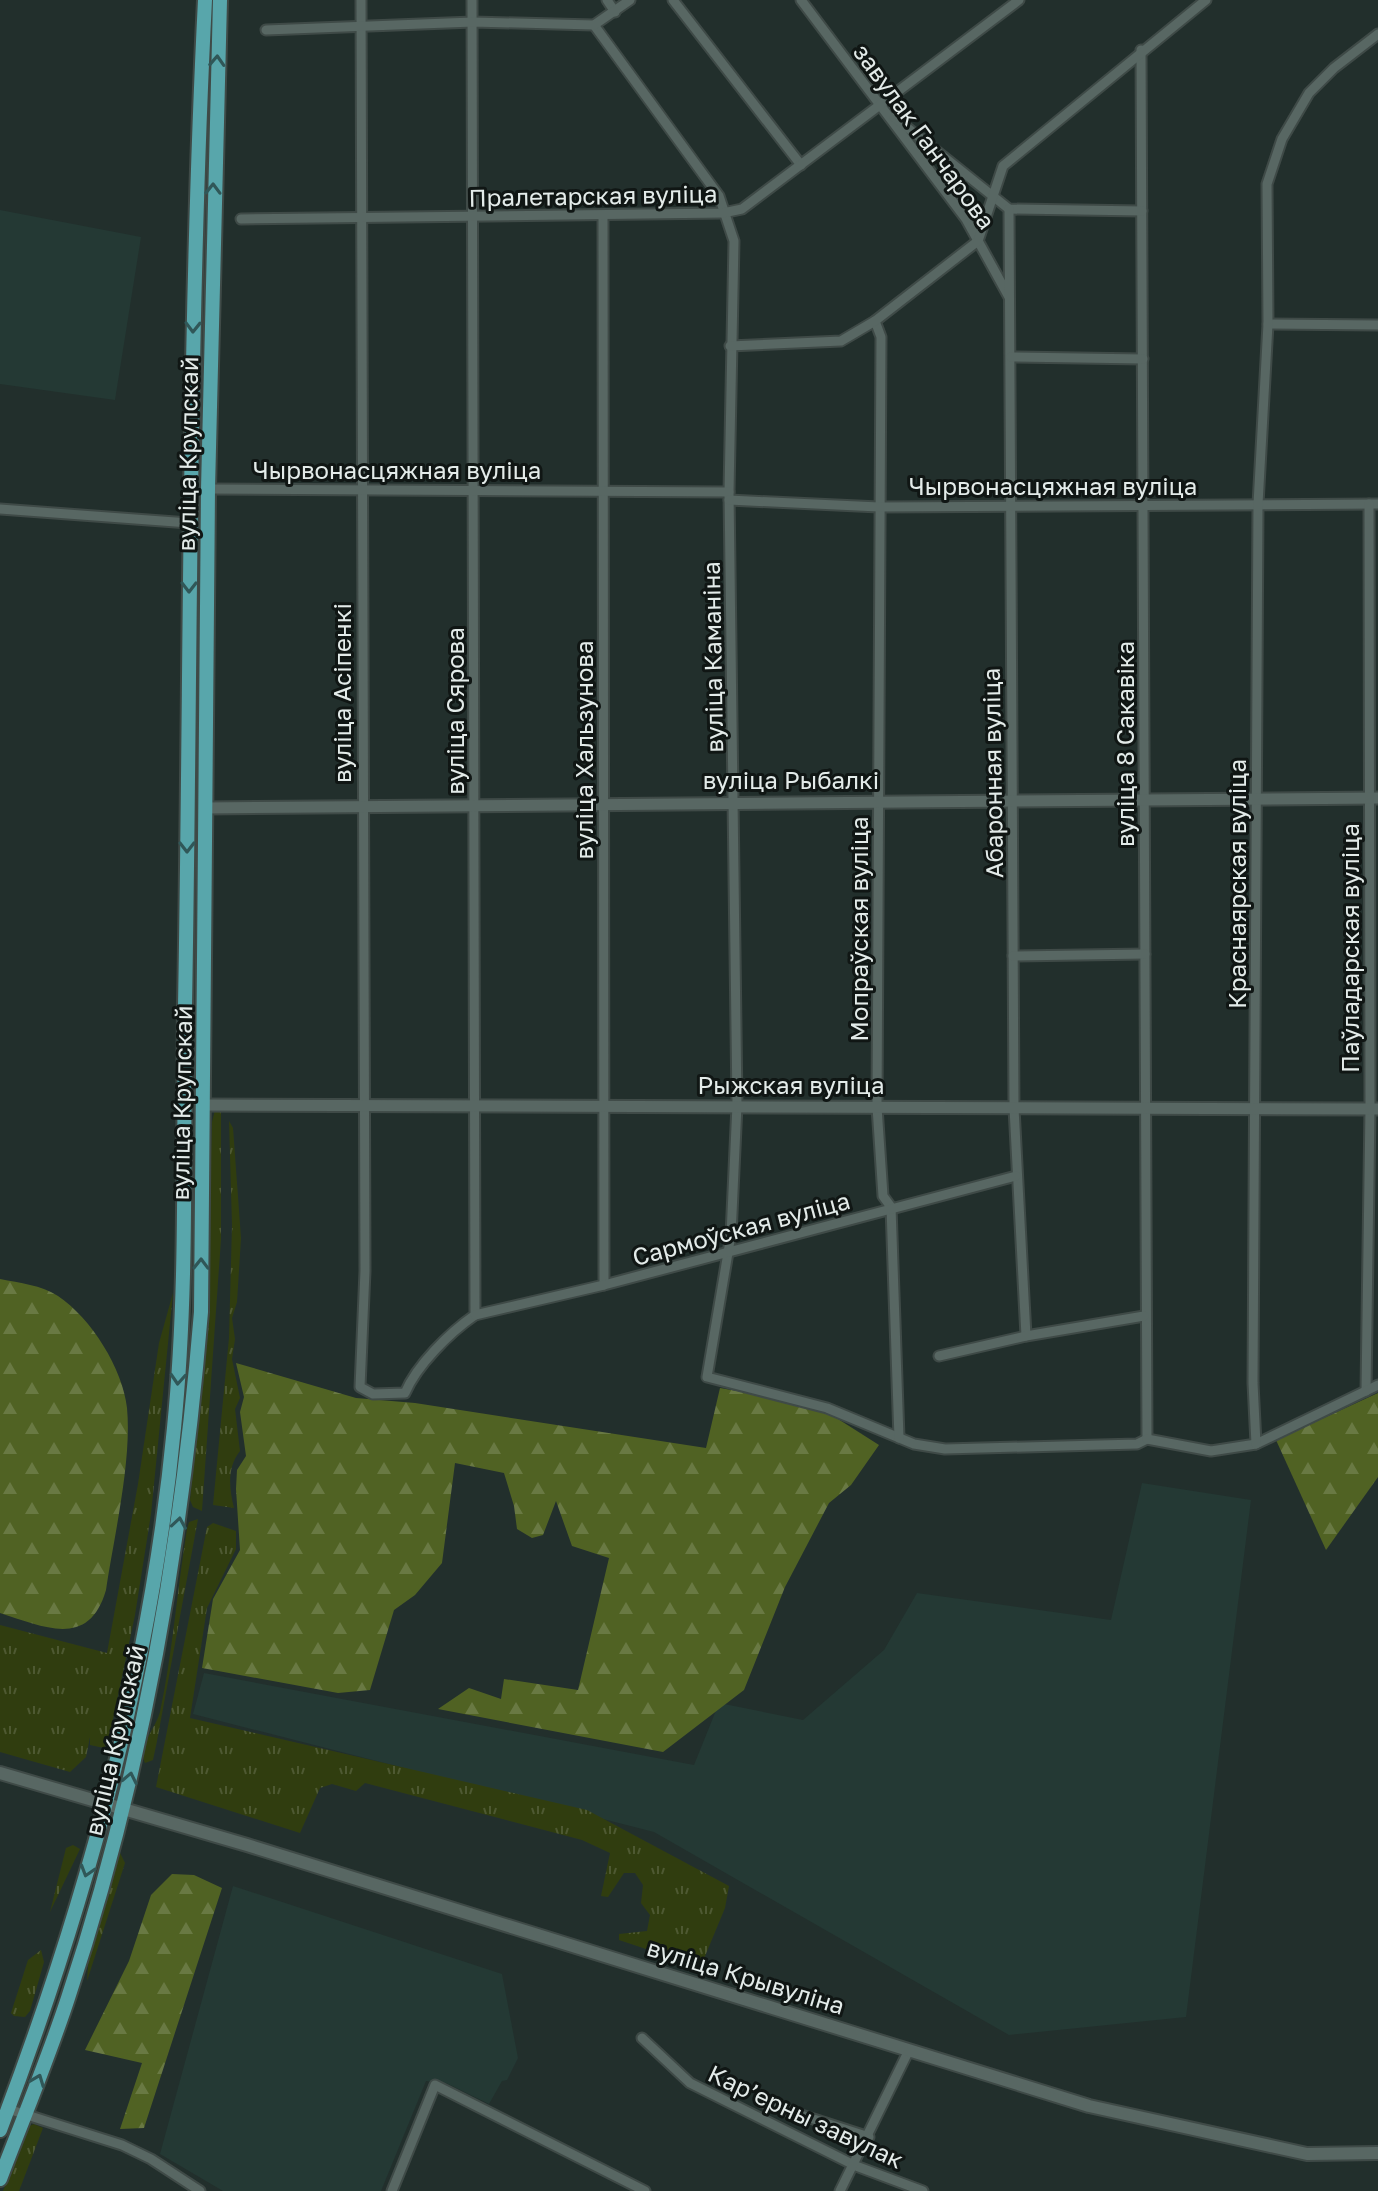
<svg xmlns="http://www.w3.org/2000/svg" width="1378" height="2191" font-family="'Golos Text',sans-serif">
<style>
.built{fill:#243934}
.grass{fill:url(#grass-tufts)}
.forest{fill:url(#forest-firs)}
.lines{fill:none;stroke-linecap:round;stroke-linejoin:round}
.minor-casing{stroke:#3f4a47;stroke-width:13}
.tertiary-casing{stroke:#3f4a47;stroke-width:15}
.secondary-casing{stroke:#3f4a47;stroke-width:16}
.primary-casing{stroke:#3f4a47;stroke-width:18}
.minor{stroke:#586763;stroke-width:9}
.tertiary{stroke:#586763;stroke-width:11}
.secondary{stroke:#586763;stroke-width:12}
.primary{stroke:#58a6ab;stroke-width:14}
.oneway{stroke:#305758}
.labels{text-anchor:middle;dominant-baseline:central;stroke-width:6;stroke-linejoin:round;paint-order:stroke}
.street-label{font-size:24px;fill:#e3ebe9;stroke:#101614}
</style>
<defs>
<pattern id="grass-tufts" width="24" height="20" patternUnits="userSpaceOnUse" patternTransform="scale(2)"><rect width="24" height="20" fill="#303d0f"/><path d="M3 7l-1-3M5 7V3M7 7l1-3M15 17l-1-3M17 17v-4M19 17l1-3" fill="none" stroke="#4e5932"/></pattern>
<pattern id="forest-firs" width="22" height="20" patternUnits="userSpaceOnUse" patternTransform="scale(2)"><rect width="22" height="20" fill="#506223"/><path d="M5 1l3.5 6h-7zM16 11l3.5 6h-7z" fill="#697943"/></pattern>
</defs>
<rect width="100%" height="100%" fill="#222f2c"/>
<g class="built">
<path d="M0,210L141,237L115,400L0,384Z"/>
<path d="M1142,1483L1251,1500L1186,2017L1009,2035L654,1832L193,1714L204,1673L694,1765L719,1703L803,1720L884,1650L917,1593L1111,1620Z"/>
<path d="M233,1886L502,1974L518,2058L507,2080L502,2081L489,2104L446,2083L426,2081L381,2191H223L160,2154Z"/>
</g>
<g class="grass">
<path d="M221,1109V1239L202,1511L193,1507L190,1500L204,1364L212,1122L215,1110Z"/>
<path d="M229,1121L233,1128L241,1238L237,1302L232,1318L235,1339L232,1359L240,1398L235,1409L240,1451C227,1467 229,1488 234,1508L213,1505L229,1338L232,1225Z"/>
<path d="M173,1293L151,1514L135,1615L108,1743L104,1748L90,1745V1737L86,1757L70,1772L0,1752V1625L107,1653L138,1484L159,1343Z"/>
<path d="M198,1519L157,1741L153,1760L145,1763C137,1746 156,1728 160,1712C173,1651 177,1590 187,1529L189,1522Z"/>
<path d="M213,1523L236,1531V1549L207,1608L190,1718L587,1810L729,1886L725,1908L703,1961L688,1963L619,1940V1934L647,1931L650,1915L641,1903L643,1885L635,1873H624L608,1897L601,1896L610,1853L582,1840L365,1783L356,1791L332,1784L320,1788L300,1833L156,1787L207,1527Z"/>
<path d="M73,1845L80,1849L50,1912L66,1848Z"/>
<path d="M120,1853L125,1863L87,1981L89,1953Z"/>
<path d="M41,1950L44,1962L30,2011L25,2017L14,2016L11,2013L28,1960Z"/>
<path d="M34,2124L43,2128L19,2191H3L29,2126Z"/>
</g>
<g class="forest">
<path d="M0,1279C20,1283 41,1285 58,1296C91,1318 123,1369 127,1408C132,1461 114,1536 106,1590C89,1649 44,1627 0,1613Z"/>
<path d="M236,1363L356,1398L415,1403L706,1448L720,1388L816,1405L879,1445L851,1485L829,1503L785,1587L744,1690L663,1752L438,1709L469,1688L501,1699L504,1679L578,1690L609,1558L572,1546L556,1501L543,1535L532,1538L517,1529L514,1506L504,1473L455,1463L442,1563L415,1595L394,1610L370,1690L338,1693L202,1668L213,1599L240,1550L236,1489L237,1470L246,1456L240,1412L244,1397Z"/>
<path d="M1378,1393V1477L1326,1550L1276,1440Z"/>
<path d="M172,1874L194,1875L222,1888L144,2128L120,2129L142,2063L85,2050L129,1961L151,1895Z"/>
</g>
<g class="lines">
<defs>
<g id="minor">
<path d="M361,0L365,1271L360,1387L373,1394L405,1393C417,1365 449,1333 475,1315L472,0"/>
<path d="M607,0L615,12"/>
<path d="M673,0L801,165"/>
<path d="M801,0L966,219L1009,297"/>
<path d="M594,25L719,196L734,241L729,492L737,1105L731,1235L707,1377L827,1408L914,1444L945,1449L1137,1444L1147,1439"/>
<path d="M266,30L473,22L594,25L630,0"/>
<path d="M1141,50L1147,1439"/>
<path d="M894,117L1009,209L1142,211"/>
<path d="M1009,209L1014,1108L1026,1336"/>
<path d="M603,216L604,1285"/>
<path d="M241,219L723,213L742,209L1019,0"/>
<path d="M875,321L881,337L877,1107L883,1196L891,1207L899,1438"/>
<path d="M1268,324L1378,325"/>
<path d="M730,346L841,341L875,321L978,241L1003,166L1206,0"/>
<path d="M1011,357L1143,359"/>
<path d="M208,489L729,492"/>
<path d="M729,500L879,507L1378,504"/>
<path d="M0,509L189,523"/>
<path d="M1013,956L1145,954"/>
<path d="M475,1315L604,1285L1016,1176"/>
<path d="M939,1356L1026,1336L1144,1316"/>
<path d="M1366,1391L1370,1108L1369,504"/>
<path d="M1147,1439L1211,1451L1256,1444L1378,1385"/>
<path d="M1256,1444L1253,1383L1258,504L1268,324L1267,184L1282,139L1309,93L1334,68L1378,34"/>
<path d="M642,2038L690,2083L856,2166L923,2191"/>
<path d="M761,2102L869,2137"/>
<path d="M8,2109L122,2145L151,2159L200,2191"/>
<path d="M392,2191L435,2085L645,2191"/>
<path d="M840,2191L909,2050"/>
</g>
<g id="tertiary">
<path d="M205,808L1378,798"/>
<path d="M204,1105L1378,1109"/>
</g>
<path id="secondary" d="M0,1773L247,1845L1089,2106L1307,2154L1378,2153"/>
<g id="primary">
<path d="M0,2130C86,1905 151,1669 174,1428C188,1288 183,1147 185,1006C191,671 188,335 205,0"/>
<path d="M0,2179C23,2119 48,2059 68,1998C142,1776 182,1544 201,1312L208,489L220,0"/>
</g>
</defs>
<use href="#minor" class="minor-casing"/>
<use href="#tertiary" class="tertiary-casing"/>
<use href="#secondary" class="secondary-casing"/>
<use href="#primary" class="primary-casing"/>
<use href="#minor" class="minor"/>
<use href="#tertiary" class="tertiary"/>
<use href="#secondary" class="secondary"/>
<use href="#primary" class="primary"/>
</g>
<defs><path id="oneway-chevron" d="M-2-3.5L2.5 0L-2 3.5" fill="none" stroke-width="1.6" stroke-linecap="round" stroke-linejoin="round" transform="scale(2)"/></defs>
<g class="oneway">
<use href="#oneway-chevron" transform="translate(217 61) rotate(-87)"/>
<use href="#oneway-chevron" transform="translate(213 189) rotate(-89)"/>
<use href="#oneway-chevron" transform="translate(193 327) rotate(91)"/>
<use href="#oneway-chevron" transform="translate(189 587) rotate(90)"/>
<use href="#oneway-chevron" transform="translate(187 847) rotate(90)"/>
<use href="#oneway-chevron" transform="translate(201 1264) rotate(-89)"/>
<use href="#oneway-chevron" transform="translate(178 1379) rotate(94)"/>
<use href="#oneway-chevron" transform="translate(179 1523) rotate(-81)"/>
<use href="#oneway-chevron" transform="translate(130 1778) rotate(-78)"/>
<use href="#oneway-chevron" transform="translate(87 1871) rotate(107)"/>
<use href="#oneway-chevron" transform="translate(38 2080) rotate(-69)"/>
</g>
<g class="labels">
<g class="street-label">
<text transform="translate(925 136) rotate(54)">завулак Ганчарова</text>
<text transform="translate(593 195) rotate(-1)">Пралетарская вуліца</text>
<text transform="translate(187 454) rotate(-89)">вуліца Крупскай</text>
<text x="397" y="469">Чырвонасцяжная вуліца</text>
<text x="1053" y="485">Чырвонасцяжная вуліца</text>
<text transform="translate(712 657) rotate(-91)">вуліца Каманіна</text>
<text transform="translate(341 693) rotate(-90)">вуліца Асіпенкі</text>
<text transform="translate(454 711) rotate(-90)">вуліца Сярова</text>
<text transform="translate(1124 744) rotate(-90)">вуліца 8 Сакавіка</text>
<text transform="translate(583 750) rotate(-90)">вуліца Хальзунова</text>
<text transform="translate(992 773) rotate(-91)">Абаронная вуліца</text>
<text x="791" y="779">вуліца Рыбалкі</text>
<text transform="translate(1236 884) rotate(-90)">Краснаярская вуліца</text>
<text transform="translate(858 929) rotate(-90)">Мопраўская вуліца</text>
<text transform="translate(1349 948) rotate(-90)">Паўладарская вуліца</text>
<text x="791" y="1084">Рыжская вуліца</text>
<text transform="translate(181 1103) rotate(-89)">вуліца Крупскай</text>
<text transform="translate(741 1228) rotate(-15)">Сармоўская вуліца</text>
<text transform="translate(114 1740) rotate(-77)">вуліца Крупскай</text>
<text transform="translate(746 1976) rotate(17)">вуліца Крывуліна</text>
<text transform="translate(806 2116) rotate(25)">Карʼерны завулак</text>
</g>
</g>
</svg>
